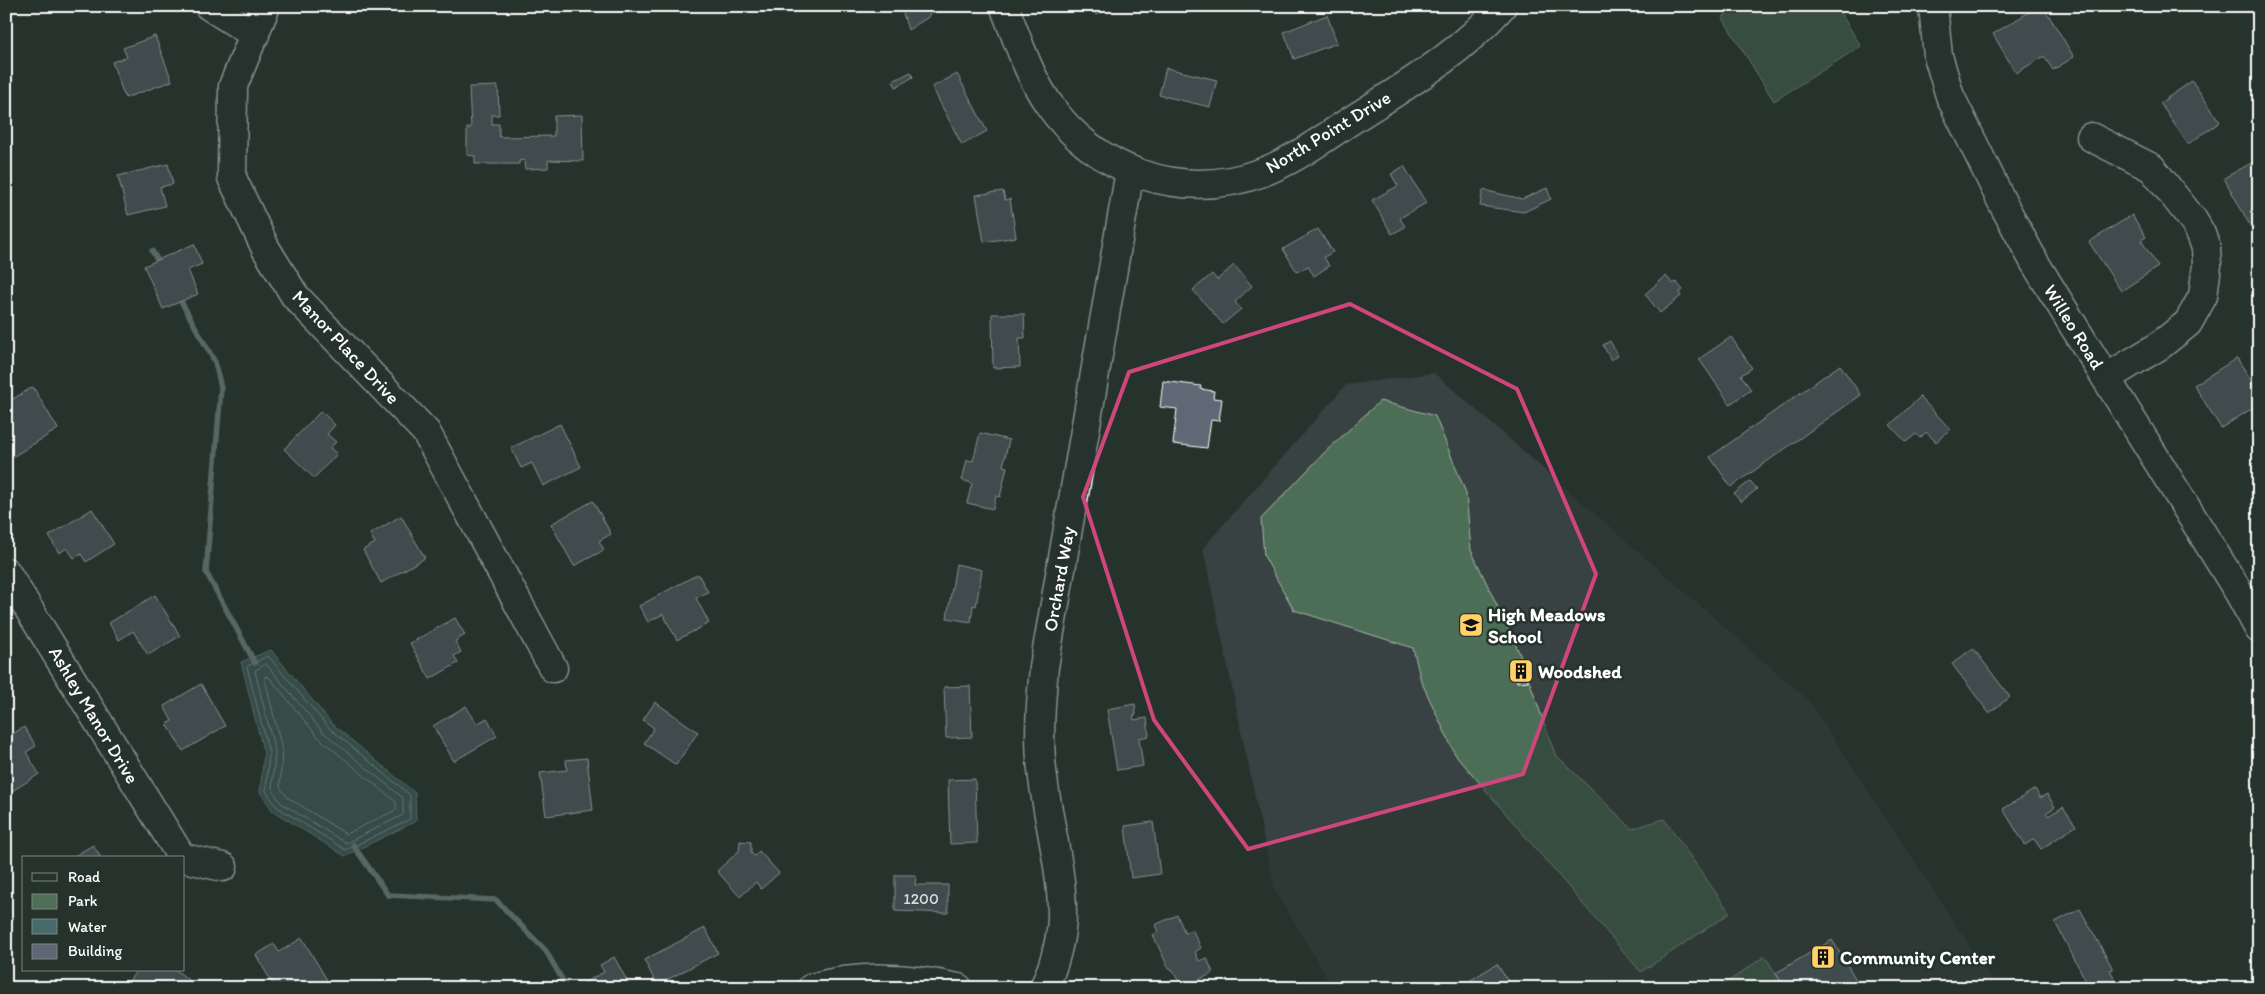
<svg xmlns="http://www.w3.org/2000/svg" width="2265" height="994" font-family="Itim,sans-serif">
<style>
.built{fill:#374343}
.green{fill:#4e6e57;stroke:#a6b6ab}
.water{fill:#476b6b;stroke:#91a6a6}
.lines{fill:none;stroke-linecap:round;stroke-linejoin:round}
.shore{stroke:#b5c4c4;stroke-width:1}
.stream{stroke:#91a6a6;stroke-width:5.5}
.building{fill:#5f6775;stroke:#fff}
.minor-casing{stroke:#fff;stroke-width:31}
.minor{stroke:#26332d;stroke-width:28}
.marked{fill:none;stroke:#ce467c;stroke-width:4;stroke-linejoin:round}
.labels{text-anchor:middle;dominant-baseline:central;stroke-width:5;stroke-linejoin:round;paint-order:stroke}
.number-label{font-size:16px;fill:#d7d9dc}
.street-label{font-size:19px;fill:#fff;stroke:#26332d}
.poi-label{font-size:19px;font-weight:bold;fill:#fff;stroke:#26332d;text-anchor:start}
</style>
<rect width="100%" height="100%" fill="#26332d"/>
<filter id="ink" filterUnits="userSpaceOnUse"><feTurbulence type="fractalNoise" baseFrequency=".02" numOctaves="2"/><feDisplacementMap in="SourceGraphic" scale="10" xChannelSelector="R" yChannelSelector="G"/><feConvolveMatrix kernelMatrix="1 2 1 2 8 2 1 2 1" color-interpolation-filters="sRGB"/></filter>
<g filter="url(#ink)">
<path class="built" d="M1434,373L1809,701L1997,988H1333L1274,887L1203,548L1346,385Z"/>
<g class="green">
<path d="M1739,6H1836L1861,46L1774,101L1722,17Z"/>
<path d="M1380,401L1435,416L1466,493L1471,550L1519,652L1555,754L1632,829L1664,819L1730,913L1641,972L1455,754L1421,681L1413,648L1294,610L1264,556L1261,519L1325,452Z"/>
<path d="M1765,956L1784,988H1719Z"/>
</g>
<path class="water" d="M271,650L331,723L415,793L416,821L345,856L273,811L260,792L264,754L241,662Z"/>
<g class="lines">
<g class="shore">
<path d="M268,656L328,727L410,795V819L346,850L277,807L266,791L269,753L247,667Z"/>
<path d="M266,664L323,732L403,798V815L346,843L281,803L272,789L275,752L255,671Z"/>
<path d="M266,676L269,677L318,737L396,802V810L346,834L287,797L280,787L282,750L265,679Z"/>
</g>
<g class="stream">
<path d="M152,251L161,266"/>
<path d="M178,296L215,362L221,388L206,572L255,663"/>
<path d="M353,845L388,895L496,900L546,951L567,988"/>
</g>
</g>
<g class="building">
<path d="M910,6H928L930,16L908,30L902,10Z"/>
<path d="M1092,6H1114L1096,15Z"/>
<path d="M2039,6H2043L2074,57L2053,70L2044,56L2016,73L1993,34Z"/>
<path d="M1327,15L1337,43L1294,59L1284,32Z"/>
<path d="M155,36L172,81L125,98L112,62L127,57L123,48Z"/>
<path d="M1166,68L1217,80L1210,107L1159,95Z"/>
<path d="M911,72L913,77L896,87L893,81Z"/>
<path d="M957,74L987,131L962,145L932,87Z"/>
<path d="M2192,81L2220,122L2188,144L2160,103Z"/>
<path d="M498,86L499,115H492V124H499V137L554,136V116L582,115L583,161L548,160V168L525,169L524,160L519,161V164H475V156L467,155V128H471L469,87Z"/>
<path d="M2257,160L2259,163V226L2252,229L2224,178Z"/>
<path d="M168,164L173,184L160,187L165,206L128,215L118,176Z"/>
<path d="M1404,166L1426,203L1400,218L1405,227L1392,234L1372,200L1398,186L1391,174Z"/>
<path d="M1547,188L1551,199L1524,212L1480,206L1483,190L1522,199Z"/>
<path d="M1003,191L1005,200L1010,199L1016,237L984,242L976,195Z"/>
<path d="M2132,215L2146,237L2141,240L2158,267L2121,291L2089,242Z"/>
<path d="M1318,229L1333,252L1324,257L1329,266L1314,276L1308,266L1297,272L1283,249Z"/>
<path d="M194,244L202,264L188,270L198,294L163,309L144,266Z"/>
<path d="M1234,265L1252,286L1235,302L1241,309L1223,324L1193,290L1212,274L1217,280Z"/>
<path d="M1666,276L1673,284L1676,282L1683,290L1679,293L1681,296L1660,313L1645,294Z"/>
<path d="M992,314H1024L1025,338H1019L1020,367L993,368Z"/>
<path d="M1731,337L1752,368L1741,375L1751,390L1730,404L1699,359Z"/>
<path d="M1610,341L1618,356L1611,360L1603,345Z"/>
<path d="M2237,358L2259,393V404L2221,428L2194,385Z"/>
<path d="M1840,365L1861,395L1731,487L1710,457Z"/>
<path d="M1163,381L1201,386L1200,389L1214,391L1213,398L1222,399L1219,421L1211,420L1207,448L1173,444L1177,409L1160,407Z"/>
<path d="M33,387L58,429L9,459L6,454V403Z"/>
<path d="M1920,397L1950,429L1936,442L1926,432L1920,438L1916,434L1906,442L1890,425Z"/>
<path d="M321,411L335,425L327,434L336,442L330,448L337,454L314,478L284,449Z"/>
<path d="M560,424L581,467L543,486L532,463L521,468L511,448Z"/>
<path d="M980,433L1009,440L1003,466L1007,467L1000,497L996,496L993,509L967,503L972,483L962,480L967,460L973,461Z"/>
<path d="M1750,481L1757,489L1741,502L1734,494Z"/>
<path d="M593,501L611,534L599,541L604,550L574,566L551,524Z"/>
<path d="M92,509L114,544L86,562L81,554L74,558L67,548L59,553L49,536Z"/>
<path d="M401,516L425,558L381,583L363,550L375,543L370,534Z"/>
<path d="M956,564L982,570L976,606L973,605L971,622L947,618Z"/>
<path d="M698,574L708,592L696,598L709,623L677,640L663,614L648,622L639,606Z"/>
<path d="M155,595L180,636L148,655L133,631L119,640L109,623Z"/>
<path d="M455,618L465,635L455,641L461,652L454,656L458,663L430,679L410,643Z"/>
<path d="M1973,648L2010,697L1989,713L1952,664Z"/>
<path d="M1515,660H1527L1528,681L1517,682Z"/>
<path d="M201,684L225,726L183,751L167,724L172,721L164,706Z"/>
<path d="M970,686L972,737L946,738L944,687Z"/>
<path d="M655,702L698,732L676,765L644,743L654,728L643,720Z"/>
<path d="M1135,704L1136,715L1133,716L1134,720L1147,718L1149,736L1139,738L1143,766L1117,770L1107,709Z"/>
<path d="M466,706L477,724L487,718L497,736L454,761L433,726Z"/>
<path d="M24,727L36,746L26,752L39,774L6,795V738Z"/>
<path d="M587,758L593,810L546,816L540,773L567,770L566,760Z"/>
<path d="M975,779L977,843L950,844L948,780Z"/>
<path d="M2035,789L2040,798L2047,794L2055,807L2046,813L2048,816L2063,807L2076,826L2041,849L2034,839L2025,845L2003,809Z"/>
<path d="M1153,822L1160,874L1131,878L1125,826Z"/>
<path d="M740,841L751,842V853L754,856L759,851L779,873L761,889L756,882L740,897L717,871L739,851Z"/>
<path d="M93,845L101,858H71Z"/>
<path d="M895,875H916L915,885H948V913L895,911Z"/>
<path d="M2080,909L2113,969L2110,970L2120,988H2094L2090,981L2087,983L2055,922Z"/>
<path d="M1177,915L1185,933L1192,929L1201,948L1195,952L1199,961L1207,958L1213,973L1182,988L1172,969L1168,967L1153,935L1158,932L1155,925Z"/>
<path d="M705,928L718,953L657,985L644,960Z"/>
<path d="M302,938L327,980L313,988H275L256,955L274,944L279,952Z"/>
<path d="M1832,940L1861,988H1785L1776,973Z"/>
<path d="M614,957L631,988H581L580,985L604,972L600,965Z"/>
<path d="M1497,964L1512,988H1462L1461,986Z"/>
<path d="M137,970H176L190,981L185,988H138L129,981Z"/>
</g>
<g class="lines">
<defs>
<g id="minor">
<path d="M209,6L255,35"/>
<path d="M266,6L233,86L232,178L266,249L295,296L426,432L553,668"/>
<path d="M1004,6C1017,38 1028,74 1048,103C1094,171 1181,202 1260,173C1294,161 1325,137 1355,118C1408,84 1460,54 1502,6"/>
<path d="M1933,6L1938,56L1950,96L2003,204L2035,263L2073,325L2238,591L2259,629"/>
<path d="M2091,137L2152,168L2193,220L2201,234L2206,248L2207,265L2203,296L2188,323L2159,346L2106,378"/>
<path d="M6,572L182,858"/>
<path d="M184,858L223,867"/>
<path d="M812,988C858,974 911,977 958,988"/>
<path d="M1044,988C1054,965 1062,939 1062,914C1062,866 1047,818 1042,770C1038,736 1041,701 1044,667L1130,171"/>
</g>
</defs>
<use href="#minor" class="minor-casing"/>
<use href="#minor" class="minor"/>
</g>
</g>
<path d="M0 0H2265V994H0ZM1350,304L1517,389L1596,574L1523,774L1248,849L1154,720L1083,497L1129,372Z" fill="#26332d" fill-opacity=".55" fill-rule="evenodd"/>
<path class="marked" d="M1350,304L1517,389L1596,574L1523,774L1248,849L1154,720L1083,497L1129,372Z"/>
<defs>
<symbol id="school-square" viewBox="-11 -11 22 22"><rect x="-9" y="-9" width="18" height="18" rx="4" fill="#ffd166" stroke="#26332d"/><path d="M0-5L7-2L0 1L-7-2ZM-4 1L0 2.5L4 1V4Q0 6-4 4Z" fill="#111"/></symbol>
<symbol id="building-square" viewBox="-11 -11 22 22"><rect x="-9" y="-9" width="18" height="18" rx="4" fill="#ffd166" stroke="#26332d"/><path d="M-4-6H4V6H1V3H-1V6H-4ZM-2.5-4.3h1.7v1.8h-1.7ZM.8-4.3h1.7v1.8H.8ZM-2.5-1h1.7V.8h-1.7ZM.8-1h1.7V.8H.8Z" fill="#111"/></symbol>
</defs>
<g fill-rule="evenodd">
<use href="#school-square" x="1457" y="611" width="28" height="28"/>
<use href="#building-square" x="1507" y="657" width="28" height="28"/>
<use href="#building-square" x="1809" y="943" width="28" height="28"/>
</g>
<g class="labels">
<g class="number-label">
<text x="921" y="898">1200</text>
</g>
<g class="street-label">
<text transform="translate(1328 132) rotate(-31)">North Point Drive</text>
<text transform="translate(2074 327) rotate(58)">Willeo Road</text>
<text transform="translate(346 347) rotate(47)">Manor Place Drive</text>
<text transform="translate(1059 579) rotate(-80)">Orchard Way</text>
<text transform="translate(94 715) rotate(59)">Ashley Manor Drive</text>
</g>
<g class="poi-label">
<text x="1488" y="614">High Meadows<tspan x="1488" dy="22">School</tspan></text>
<text x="1538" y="671">Woodshed</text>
<text x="1840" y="957">Community Center</text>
</g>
</g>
<rect width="2265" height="994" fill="none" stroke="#26332d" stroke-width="25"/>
<rect x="12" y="12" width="2240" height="969" fill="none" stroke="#fff" stroke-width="2" filter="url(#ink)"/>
<rect x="22" y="856" width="162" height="115" fill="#26332d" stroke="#7d8581"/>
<rect x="32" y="873" width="25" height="8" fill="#26332d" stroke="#7d8581"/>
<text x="68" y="882" font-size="15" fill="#ffffff">Road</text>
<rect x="32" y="894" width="25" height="15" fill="#4e6e57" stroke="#7d8581"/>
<text x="68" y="906" font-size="15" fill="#ffffff">Park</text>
<rect x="32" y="919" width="25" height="15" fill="#476b6b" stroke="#7d8581"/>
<text x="68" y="932" font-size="15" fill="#ffffff">Water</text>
<rect x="32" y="944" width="25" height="15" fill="#5f6775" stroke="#7d8581"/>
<text x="68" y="956" font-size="15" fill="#ffffff">Building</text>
</svg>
